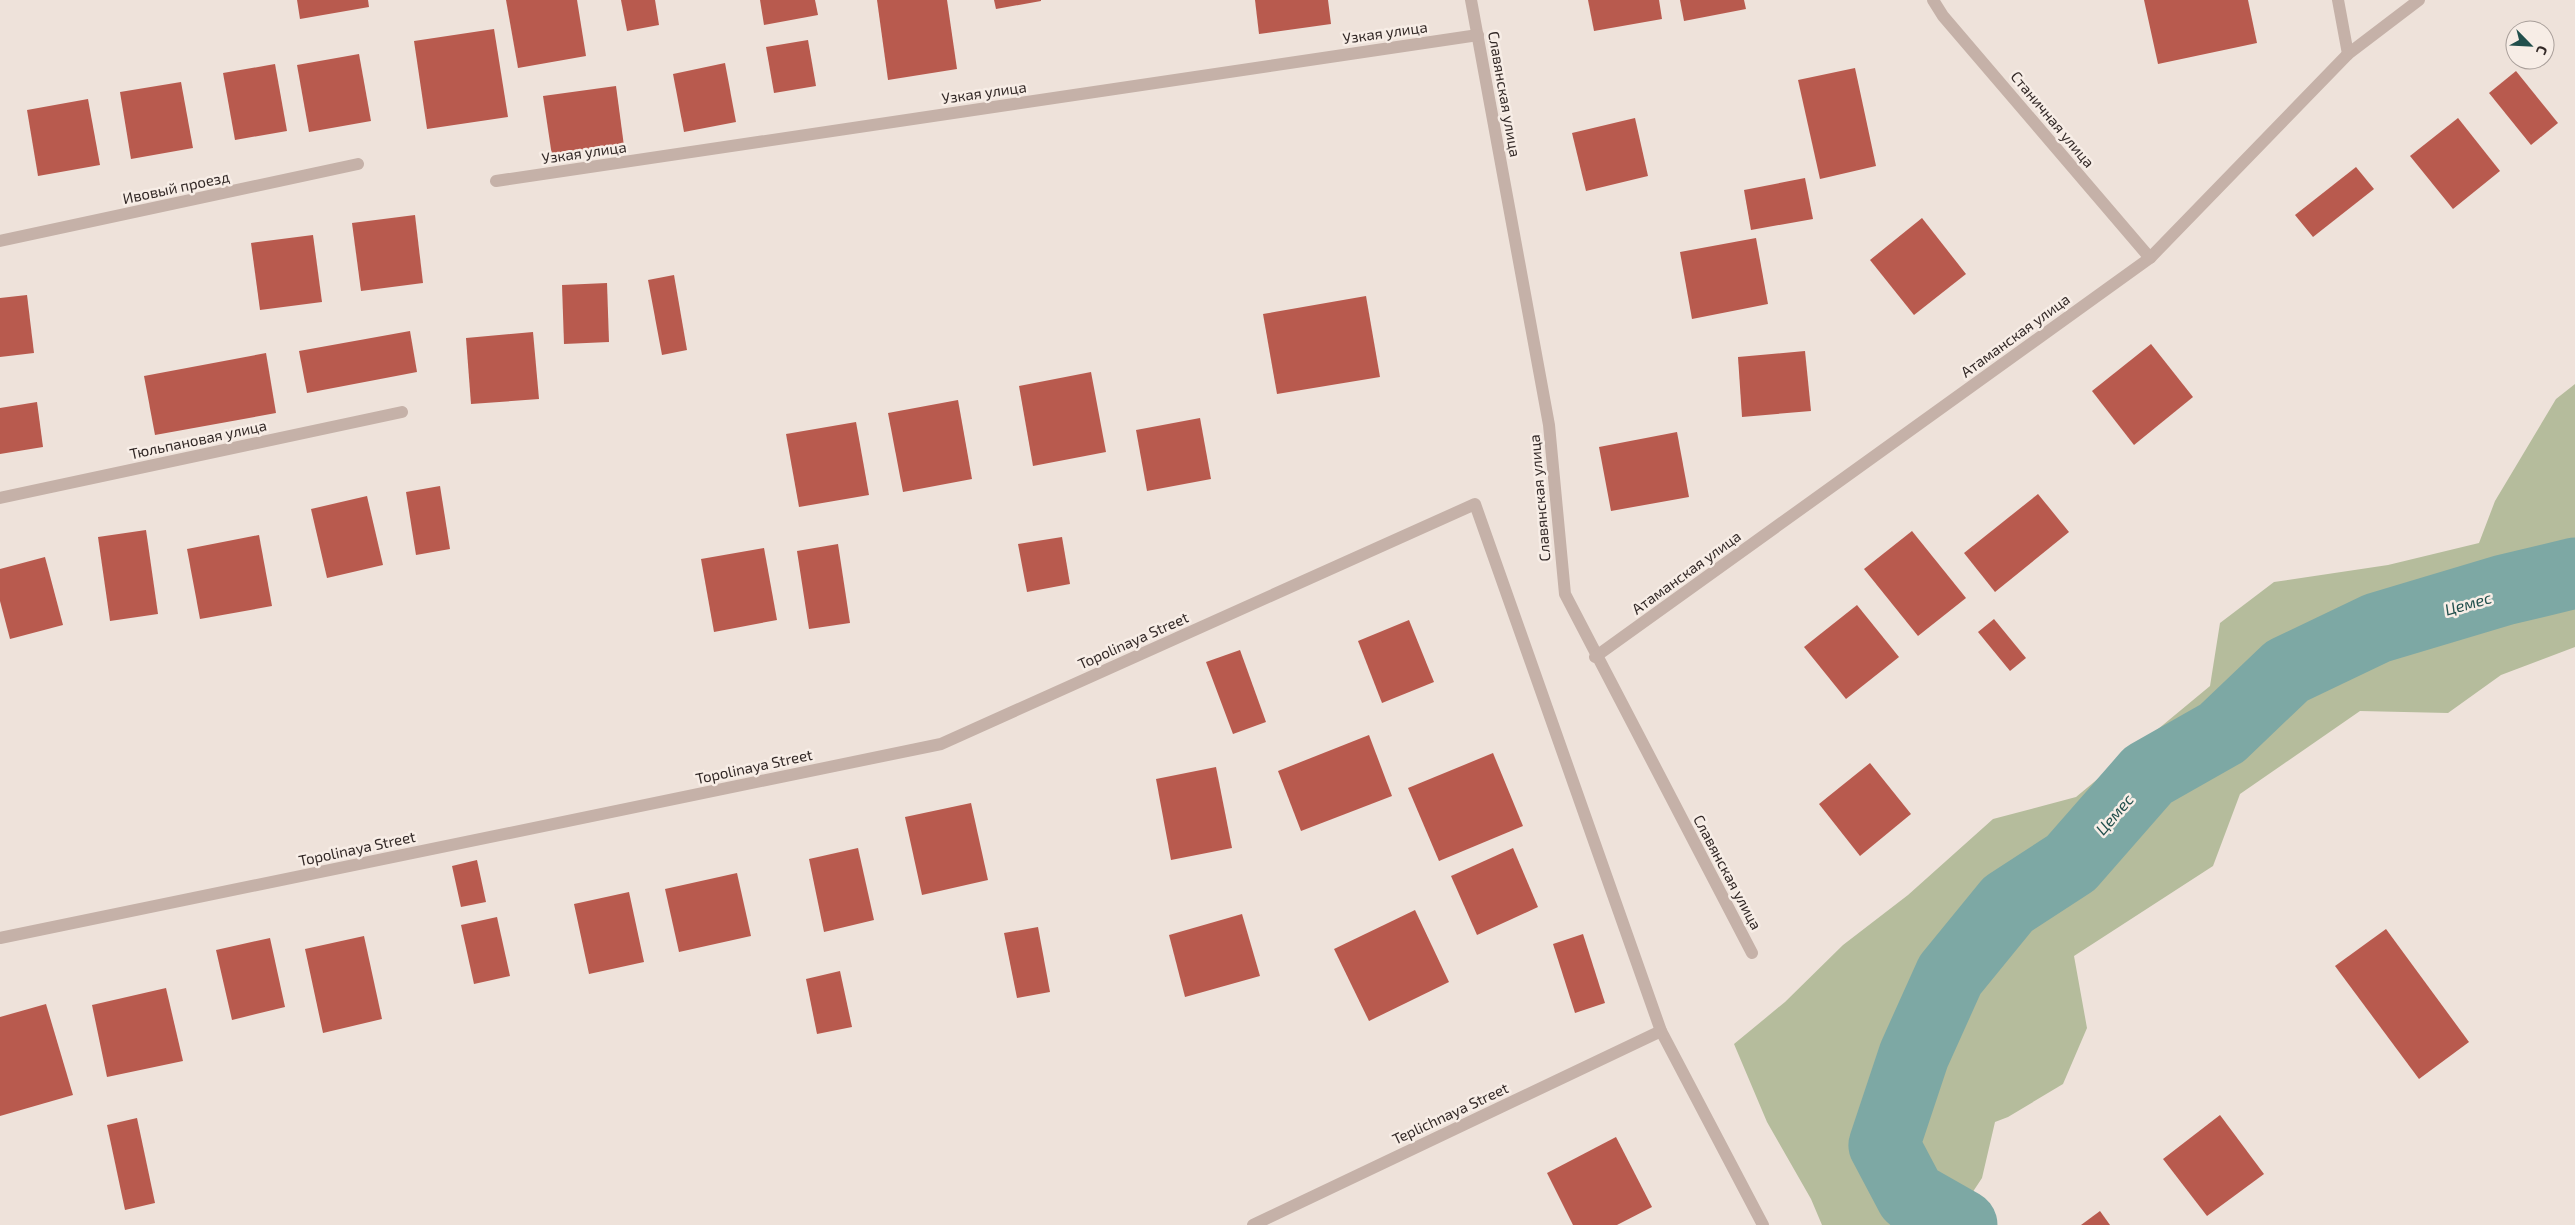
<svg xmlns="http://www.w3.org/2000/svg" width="2575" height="1225" font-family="'Exo 2',sans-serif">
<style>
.green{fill:#b5bc9c}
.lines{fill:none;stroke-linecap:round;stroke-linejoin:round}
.river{stroke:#7da8a4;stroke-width:71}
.building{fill:#b85a4e}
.minor{stroke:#c5b1a8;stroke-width:12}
.labels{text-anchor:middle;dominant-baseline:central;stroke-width:5;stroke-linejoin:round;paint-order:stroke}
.street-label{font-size:15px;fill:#332927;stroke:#f7ede6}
.water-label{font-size:16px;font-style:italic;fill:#214f4c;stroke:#f7ede6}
</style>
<rect width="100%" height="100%" fill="#eee2da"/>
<path class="green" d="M2575,384V647L2501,675L2448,713L2360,711L2240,794L2213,866L2074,956L2087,1028L2063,1084L2008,1117L1995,1122L1982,1178L1951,1225H1822L1811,1199L1767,1122L1734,1044L1785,1002L1843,945L1908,895L1993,819L2076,797L2210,686L2220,623L2274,582L2388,565L2479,543L2495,501L2556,399Z"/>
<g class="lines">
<path class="river" d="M1962,1225L1911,1196L1884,1145L1914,1055L1950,975L2008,904L2071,863L2148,775L2222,733L2287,671L2377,628L2504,590L2575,573"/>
</g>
<g class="building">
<path d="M297,0H368L369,7L300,19Z"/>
<path d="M506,0H577L586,56L518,68Z"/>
<path d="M621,0H655L659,25L627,31Z"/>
<path d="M760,0H815L818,15L764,25Z"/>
<path d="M877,0H947L957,69L888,80Z"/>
<path d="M994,0H1041V1L996,9Z"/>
<path d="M1255,0H1328L1331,24L1259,34Z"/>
<path d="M1588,0H1659L1662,19L1594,31Z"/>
<path d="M1680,0H1744L1746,9L1684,21Z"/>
<path d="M2144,0H2248L2257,43L2158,64Z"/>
<path d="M494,29L508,117L427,129L414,41Z"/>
<path d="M808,40L816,86L774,93L766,47Z"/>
<path d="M359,54L371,121L309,132L297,65Z"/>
<path d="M725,63L736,122L684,132L673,74Z"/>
<path d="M275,64L287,131L235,140L223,73Z"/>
<path d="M1855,68L1876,166L1820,179L1798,80Z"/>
<path d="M2516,71L2558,123L2531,145L2489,93Z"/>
<path d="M181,82L193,148L131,159L120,92Z"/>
<path d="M616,86L624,146L552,156L543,96Z"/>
<path d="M88,99L100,165L38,176L27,110Z"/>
<path d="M1635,118L1648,176L1586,191L1572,133Z"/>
<path d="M2458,118L2500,171L2453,209L2410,156Z"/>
<path d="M2356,167L2374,189L2313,237L2295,215Z"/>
<path d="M1805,178L1813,219L1751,230L1744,190Z"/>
<path d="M415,215L423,283L361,291L352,223Z"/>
<path d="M1922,218L1966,274L1914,315L1870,260Z"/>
<path d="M313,235L322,302L260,310L251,243Z"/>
<path d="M1756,238L1768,304L1692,319L1680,252Z"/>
<path d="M674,275L687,350L662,355L648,280Z"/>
<path d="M607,283L609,342L564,344L562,285Z"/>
<path d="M27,295L34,353L0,357V298Z"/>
<path d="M1366,296L1380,377L1277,394L1263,314Z"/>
<path d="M410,331L417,372L307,393L299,351Z"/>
<path d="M533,332L539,399L471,404L466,338Z"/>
<path d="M2151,344L2193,397L2134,445L2092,391Z"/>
<path d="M1805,351L1811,411L1742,417L1738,357Z"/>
<path d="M266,353L276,413L155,435L144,376Z"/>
<path d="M1091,372L1106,452L1033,466L1019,386Z"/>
<path d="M958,400L972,479L903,492L888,413Z"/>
<path d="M37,402L43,447L0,454V408Z"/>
<path d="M1200,418L1211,479L1147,491L1136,430Z"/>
<path d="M856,422L869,495L799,507L786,434Z"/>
<path d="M1677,432L1689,497L1611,511L1599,447Z"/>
<path d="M440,486L450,549L416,555L406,492Z"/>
<path d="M2038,494L2069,532L1995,592L1964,553Z"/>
<path d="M367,496L383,565L327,578L311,509Z"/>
<path d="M146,530L158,614L110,621L98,537Z"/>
<path d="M1912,531L1966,598L1918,636L1864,569Z"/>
<path d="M259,535L272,606L200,619L187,549Z"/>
<path d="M1062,537L1070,584L1027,592L1018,544Z"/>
<path d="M838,544L850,623L809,629L797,551Z"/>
<path d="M764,548L777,620L714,632L701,559Z"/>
<path d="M45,557L63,625L10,639L0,601V569Z"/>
<path d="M1857,605L1899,657L1846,699L1804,647Z"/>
<path d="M1994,619L2026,658L2010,671L1978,632Z"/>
<path d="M1409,620L1434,682L1382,703L1358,641Z"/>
<path d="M1240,650L1266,722L1233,734L1206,662Z"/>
<path d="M1369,735L1392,796L1301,831L1278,771Z"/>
<path d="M1493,753L1523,826L1439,861L1408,788Z"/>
<path d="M1870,763L1911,814L1860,856L1819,804Z"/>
<path d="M1216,767L1232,848L1171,860L1156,779Z"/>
<path d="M971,803L988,880L922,895L905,817Z"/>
<path d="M858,848L874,920L824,932L809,859Z"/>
<path d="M1513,848L1538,907L1477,935L1451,876Z"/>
<path d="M477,860L486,902L461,907L452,866Z"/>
<path d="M737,873L751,936L679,952L665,889Z"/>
<path d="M629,892L644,962L589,974L574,904Z"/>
<path d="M1415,910L1449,982L1369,1021L1334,949Z"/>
<path d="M1242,914L1260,976L1185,997L1169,935Z"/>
<path d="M497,917L510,976L474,984L461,925Z"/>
<path d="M1038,927L1050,992L1017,998L1004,933Z"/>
<path d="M2386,929L2469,1042L2419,1079L2335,966Z"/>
<path d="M1583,934L1605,1003L1575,1013L1553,944Z"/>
<path d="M364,936L382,1019L323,1033L305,949Z"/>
<path d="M270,938L285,1007L232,1020L216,950Z"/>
<path d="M840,971L852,1027L817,1034L806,979Z"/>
<path d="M166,988L183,1061L107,1077L92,1005Z"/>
<path d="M46,1004L73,1095L0,1116V1017Z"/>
<path d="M2220,1115L2264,1174L2207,1216L2163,1159Z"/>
<path d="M137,1118L155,1203L125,1210L107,1125Z"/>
<path d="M1616,1137L1652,1207L1617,1225H1573L1547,1173Z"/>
<path d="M2100,1211L2110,1225H2081Z"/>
</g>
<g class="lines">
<g class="minor">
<path d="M1471,0L1549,425L1565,594L1752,953"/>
<path d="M1933,0L1943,16L2150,258"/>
<path d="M2338,0L2348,54"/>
<path d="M496,181L1478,35"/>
<path d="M0,241L358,164"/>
<path d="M0,498L402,412"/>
<path d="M1595,657L2150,258L2348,54L2419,0"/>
<path d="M0,938L941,744L1475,504L1661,1031L1763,1225"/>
<path d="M1253,1225L1661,1031"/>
</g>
</g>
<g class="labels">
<g class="street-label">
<text transform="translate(1385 32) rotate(-8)">Узкая улица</text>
<text transform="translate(984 92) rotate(-8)">Узкая улица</text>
<text transform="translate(1505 94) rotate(80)">Славянская улица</text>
<text transform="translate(2053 119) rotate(50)">Станичная улица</text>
<text transform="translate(584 152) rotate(-8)">Узкая улица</text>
<text transform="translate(176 187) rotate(-12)">Ивовый проезд</text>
<text transform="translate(2015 335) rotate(-36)">Атаманская улица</text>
<text transform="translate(198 439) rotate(-12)">Тюльпановая улица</text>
<text transform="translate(1539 498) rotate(-95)">Славянская улица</text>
<text transform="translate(1686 572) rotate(-36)">Атаманская улица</text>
<text transform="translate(1133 640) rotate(-24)">Topolinaya Street</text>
<text transform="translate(754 766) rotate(-12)">Topolinaya Street</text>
<text transform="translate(357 848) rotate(-12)">Topolinaya Street</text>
<text transform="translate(1728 872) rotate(62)">Славянская улица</text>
<text transform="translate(1450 1113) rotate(-25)">Teplichnaya Street</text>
</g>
<g class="water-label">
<text transform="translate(2468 603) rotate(-16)">Цемес</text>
<text transform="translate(2114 814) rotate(-49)">Цемес</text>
</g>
</g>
<g transform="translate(2530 45) rotate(114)"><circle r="24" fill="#f7ede6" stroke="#a99f9a"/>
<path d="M0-4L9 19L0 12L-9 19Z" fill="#214f4c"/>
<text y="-8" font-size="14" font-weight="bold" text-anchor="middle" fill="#332927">С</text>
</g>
</svg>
